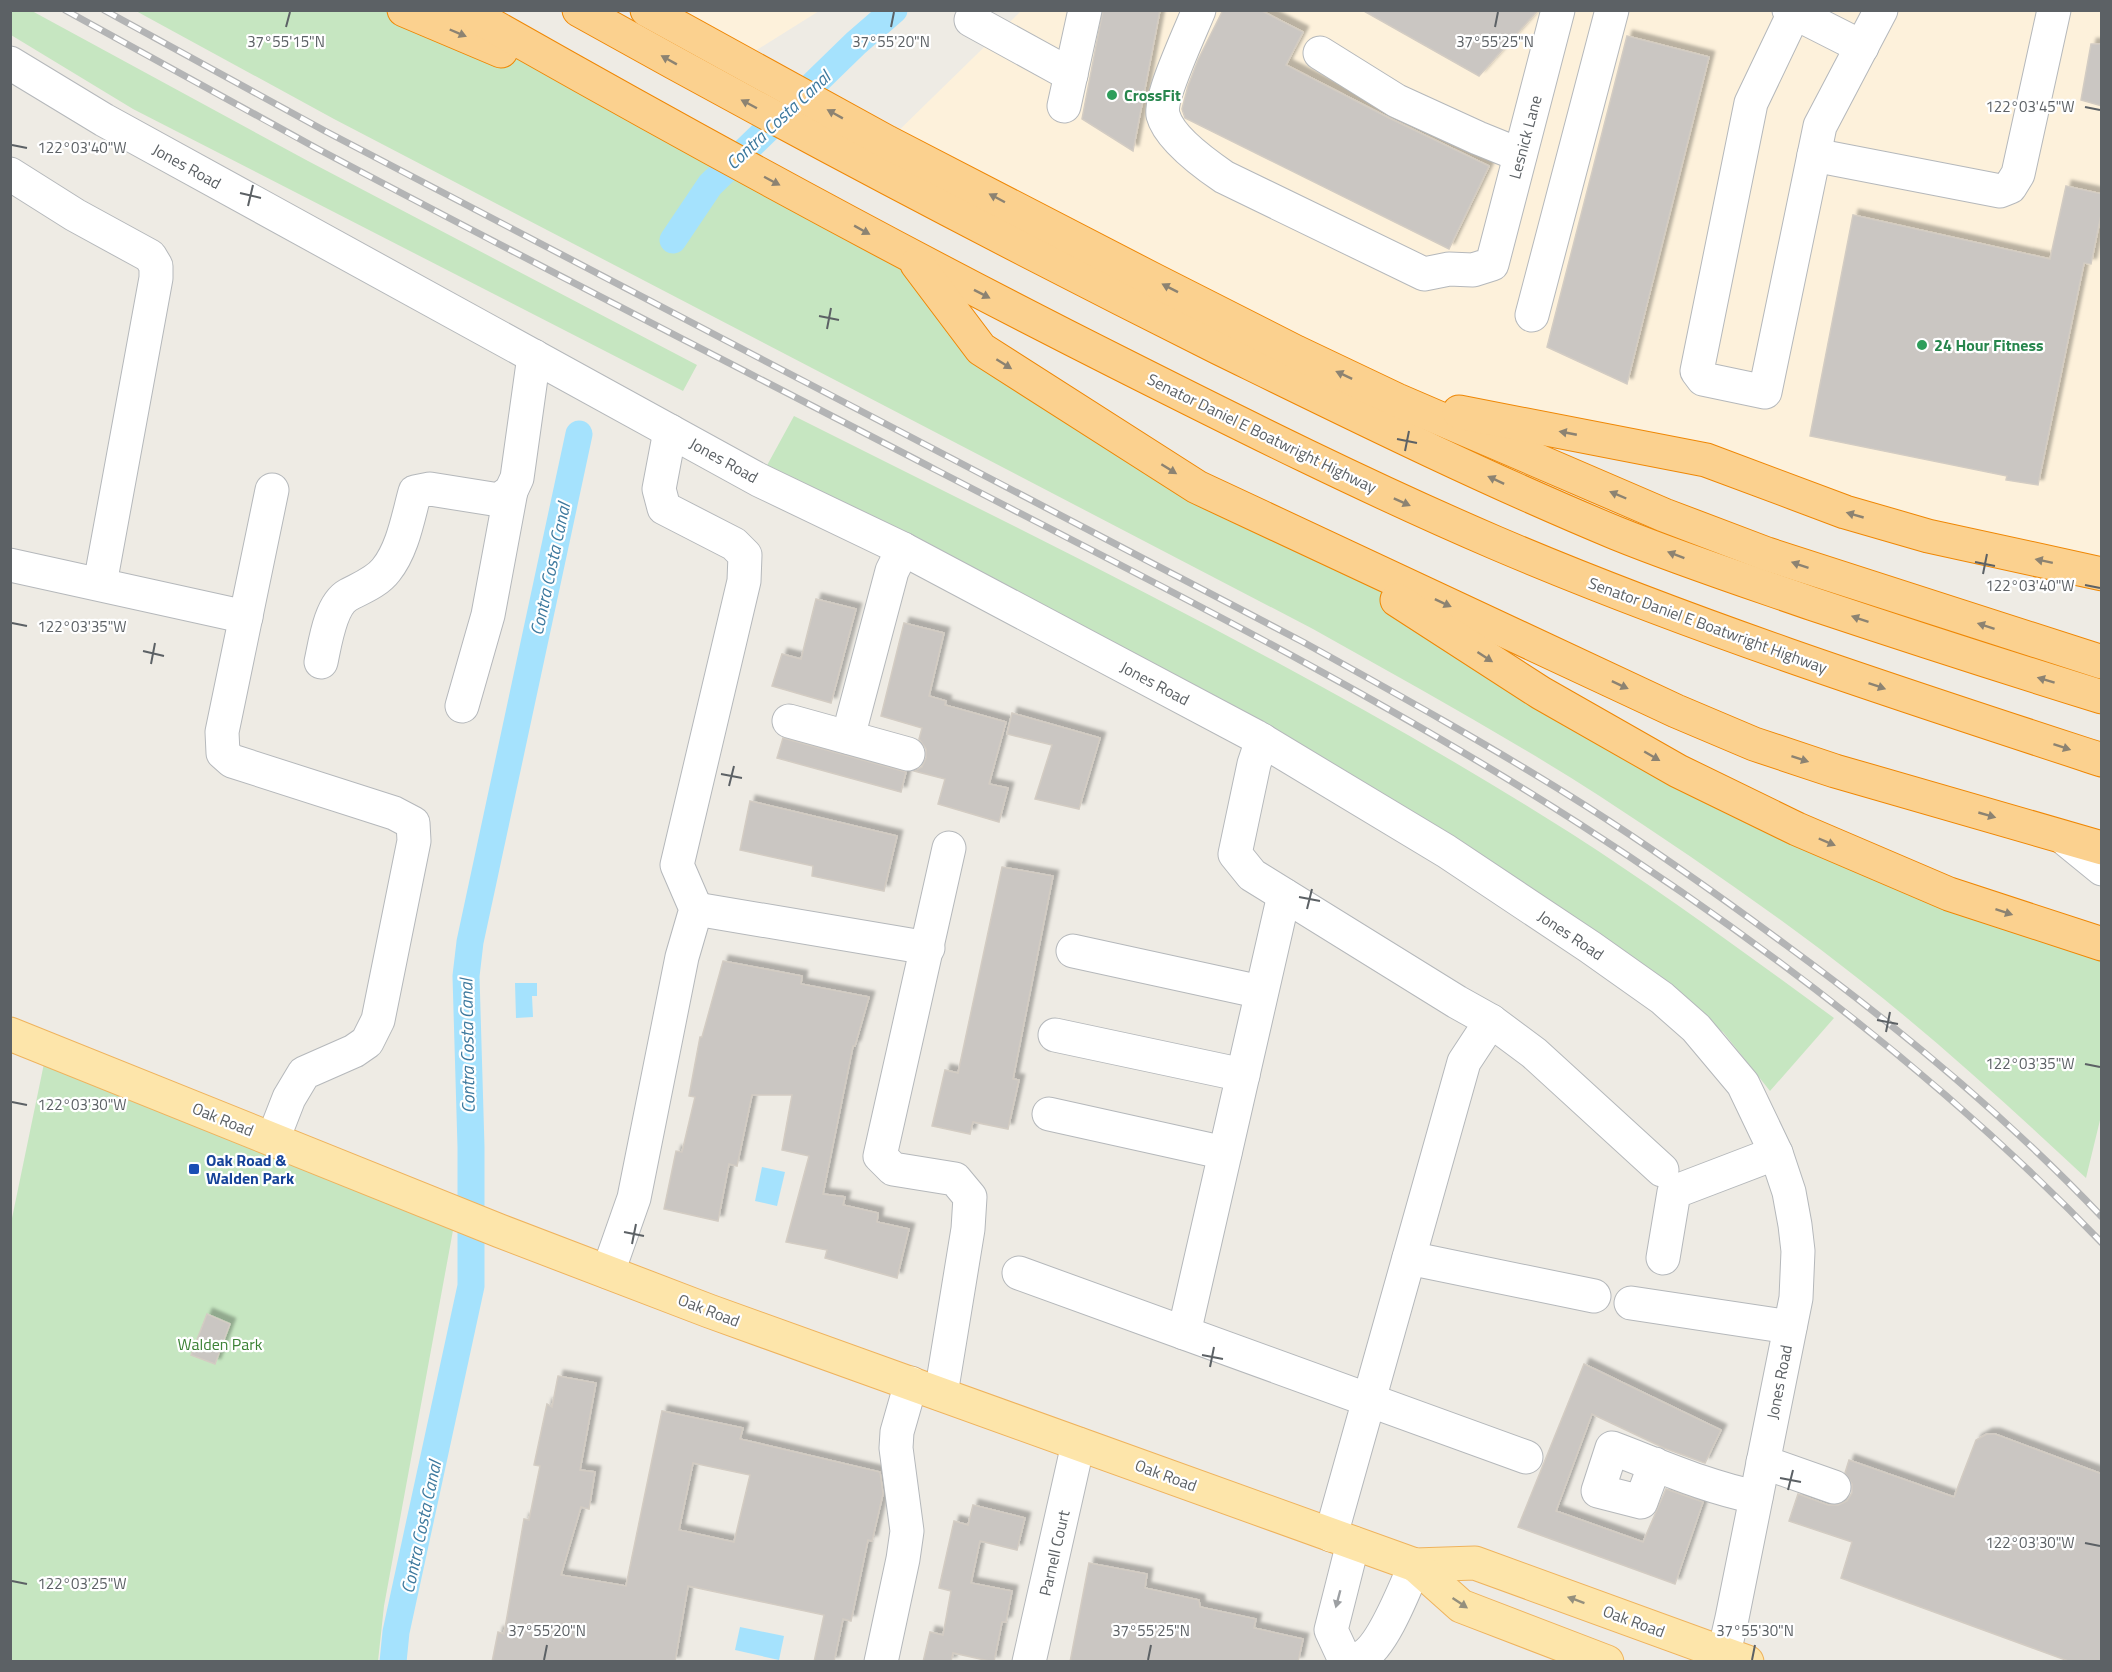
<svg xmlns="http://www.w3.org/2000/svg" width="2112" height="1672" font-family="'Titillium Web',sans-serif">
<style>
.commercial{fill:#fdf1db}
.green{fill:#c6e6c1}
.water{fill:#a5e2fd}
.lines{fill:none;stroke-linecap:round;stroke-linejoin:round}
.canal{stroke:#a5e2fd;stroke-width:27}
.building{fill:#cac6c2;stroke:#d3ccc3;stroke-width:1.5;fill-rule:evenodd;filter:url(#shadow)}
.minor-casing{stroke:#b5b8bb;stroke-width:35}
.major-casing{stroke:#efb35d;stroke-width:35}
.highway-casing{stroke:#ef8704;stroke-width:35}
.minor{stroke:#fff;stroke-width:33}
.major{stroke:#fde5aa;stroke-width:33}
.highway{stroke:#fbd18f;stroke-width:33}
.rail-casing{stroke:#b3b4b5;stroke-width:7}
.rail{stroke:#fff;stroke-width:4.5;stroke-dasharray:14;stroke-linecap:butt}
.oneway{fill:#8c8372}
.oneway2{fill:#9da0a3}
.oneway3{fill:#948f7d}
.ticks{fill:none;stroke:#5c6165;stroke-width:2}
.leisure-dot{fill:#2e9e5b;stroke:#fff;stroke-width:2}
.transit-dot{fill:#1a4fb4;stroke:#fff;stroke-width:2}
.labels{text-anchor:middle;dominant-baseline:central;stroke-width:4.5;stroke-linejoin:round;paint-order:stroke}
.leisure-label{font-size:16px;font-weight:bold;fill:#27864d;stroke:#fff;text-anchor:start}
.street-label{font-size:16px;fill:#5c6165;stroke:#fff}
.transit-label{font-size:16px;font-weight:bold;fill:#164399;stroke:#fff;text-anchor:start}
.park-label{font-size:16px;fill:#3c8236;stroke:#fff}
.water-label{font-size:18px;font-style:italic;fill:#3d799e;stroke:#fff}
.ticks-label{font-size:15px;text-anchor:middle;fill:#5c6165;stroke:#fff;stroke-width:4.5;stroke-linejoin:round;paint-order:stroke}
</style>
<defs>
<filter id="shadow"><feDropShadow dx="5.5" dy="-5.5" stdDeviation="1.5" flood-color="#0004"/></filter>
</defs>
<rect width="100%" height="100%" fill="#eeebe4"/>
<g class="commercial">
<path d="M647,11H819L739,61Z"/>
<path d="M1021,11H2101V574L1706,460L1397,400L887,142Z"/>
</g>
<g class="green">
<path d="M10,11H32L308,161L697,365L683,391L133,109L11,35Z"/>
<path d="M136,11H404L646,113L912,258L981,349L1295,534L1678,771L2101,944V1116L2086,1178C2013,1110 1939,1042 1860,980C1776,914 1687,853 1598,795C1506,736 1409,683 1313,629L334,119Z"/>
<path d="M794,416C1057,548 1323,676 1572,834C1662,892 1748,955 1834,1018L1770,1091L1723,1032L1662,998L1446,851L759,480Z"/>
<path d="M47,1049L456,1214L384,1606L378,1661L11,1662V1223Z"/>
</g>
<g class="water">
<path d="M515,983H537V996H532L533,1017L516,1018Z"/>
<path d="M762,1167L785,1172L777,1206L755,1201Z"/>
<path d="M740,1627L784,1636L779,1660L735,1650Z"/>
</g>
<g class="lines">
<g class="canal">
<path d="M673,240L710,185L856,43L894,10"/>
<path d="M393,1662L396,1632L471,1286V1147L466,976L470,942L579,434"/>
</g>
</g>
<g class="building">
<path d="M1103,10H1160L1133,151L1082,119Z"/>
<path d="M1223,10H1260L1303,32L1286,65L1389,118L1489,166L1449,249L1185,118L1182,109L1188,86L1198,60Z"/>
<path d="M1362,10H1538L1479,76Z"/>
<path d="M1627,36L1709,57L1627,384L1547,347Z"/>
<path d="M2091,44H2102V106L2081,100Z"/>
<path d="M2066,186L2102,194V210L2091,264L2084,263L2038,485L2006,480L2007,476L1810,436L1853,215L2050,259Z"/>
<path d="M816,599L856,609L831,703L772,686L782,654L801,659Z"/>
<path d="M904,623L944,633L929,696L946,701L945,705L1006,722L989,784L1008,788L999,822L938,804L945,779L914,771L922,767L926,758V749L919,739L922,728L881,716Z"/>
<path d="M1012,713L1100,738L1079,809L1035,799L1052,745L1007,734Z"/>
<path d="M783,738L906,772L901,792L777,758Z"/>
<path d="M750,801L897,836L884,891L812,876L813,866L740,850Z"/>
<path d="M1002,867L1053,876L1013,1079L1019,1080L1008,1129L973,1122L970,1134L932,1126L945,1070L958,1073Z"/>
<path d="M723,961L802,976L801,984L869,997L855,1046H853L823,1194L845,1197L843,1205L878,1213L877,1222L909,1229L897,1278L825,1258L827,1250L786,1242L809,1156L782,1150L792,1095H752L737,1166L729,1164L718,1221L664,1209L676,1151L682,1152L695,1097L689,1096L700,1037H702Z"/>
<path d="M207,1314L230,1324L215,1364L191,1355Z"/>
<path d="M1584,1364L1721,1430L1705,1463L1664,1448L1592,1414L1556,1511L1643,1542L1666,1489L1703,1502L1675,1584L1518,1527Z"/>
<path d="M558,1376L596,1383L580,1470L595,1472L589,1509L581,1507L561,1575L626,1586L662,1411L743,1428L740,1439L880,1472L883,1494L872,1541L868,1540L851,1621L843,1619L834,1662H814L824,1615L688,1586L675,1662H492L498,1632L504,1634L524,1519L529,1520L540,1466L534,1465L547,1404L552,1407ZM693,1463L750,1475L734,1542L679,1530Z"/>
<path d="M1987,1434H1995L2102,1474V1662H2071L1841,1578L1852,1542L1789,1521L1798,1494L1828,1505H1838L1847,1501L1852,1493V1484L1845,1473L1849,1460L1954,1497L1976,1440Z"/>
<path d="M973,1505L1025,1518L1017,1550L980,1541L971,1583L1012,1591L1006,1622H1002L994,1662L953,1653L951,1662H923L930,1632L943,1635L951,1591L939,1588L954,1521L968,1525Z"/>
<path d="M1089,1563L1147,1574L1145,1588L1199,1600L1200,1607L1256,1619L1254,1628L1303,1639L1298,1662H1070Z"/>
</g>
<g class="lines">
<defs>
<g id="minor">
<path d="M1199,10C1191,30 1159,98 1163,115C1169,138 1205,164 1224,177L1424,274L1449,269L1473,270L1492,264L1558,10"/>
<path d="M1789,10L1862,47"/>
<path d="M1794,13L1751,103L1697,371L1703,379L1765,392L1820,126L1881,10"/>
<path d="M971,20L1071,75"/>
<path d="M1320,53L1397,101L1478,138L1520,155"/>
<path d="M10,63L104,120L759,480L903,549L1255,736L1446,851L1590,947L1662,998L1696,1028L1743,1084L1776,1153L1789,1192L1795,1225L1798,1251L1796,1298L1732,1618L1724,1653"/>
<path d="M1064,106L1085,10"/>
<path d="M1814,155L2000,191L2010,187L2018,174L2054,10"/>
<path d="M10,174L75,215L150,256L156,266V278L100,584"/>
<path d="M1532,315L1612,10"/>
<path d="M272,490L222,732L223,753L232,761L394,813L413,823L414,841L378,1020L367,1042L354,1051L304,1073L289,1098L273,1139"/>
<path d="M10,565L246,617"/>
<path d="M321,662C325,644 330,605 348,595C361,588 377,582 386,570C403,549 408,517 415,492L430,489L499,500L511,491L517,478L534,356"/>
<path d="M462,706L488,615L511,491"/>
<path d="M789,721L908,754"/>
<path d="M848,737L892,571L903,549"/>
<path d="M1262,740L1254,764L1235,854L1252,875L1457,1002L1491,1021L1464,1062L1331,1535"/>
<path d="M2064,838L2102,869"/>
<path d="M696,909L928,948"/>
<path d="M1073,951L1261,992"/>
<path d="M1491,1021L1534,1053L1662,1170"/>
<path d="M1055,1035L1243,1075"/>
<path d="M1049,1114L1225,1153"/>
<path d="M1409,1258L1594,1296"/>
<path d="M1663,1258L1674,1192L1776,1153"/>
<path d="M608,1272L634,1198L682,957L696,909L677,865L744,581L745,555L734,544L664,508L659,489L670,431"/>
<path d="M1019,1273L1526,1457"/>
<path d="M1631,1303L1790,1327"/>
<path d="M1184,1333L1284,895"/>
<path d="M941,1394L968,1229L970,1197L955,1179L893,1169L880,1156L949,848"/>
<path d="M1763,1462L1834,1487"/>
<path d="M1655,1464L1641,1502L1598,1491L1612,1448C1660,1466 1706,1487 1756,1497"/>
<path d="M1353,1543L1331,1630L1344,1658C1349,1658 1357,1660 1362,1657C1383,1646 1405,1588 1415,1565"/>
<path d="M881,1662L903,1559L907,1531L896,1448L897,1432L911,1383"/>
<path d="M1029,1662L1078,1444"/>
</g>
<g id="major">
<path d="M10,1034L500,1231L709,1311L1415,1565L1475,1563L1747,1662"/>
<path d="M1415,1565L1461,1606L1607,1662"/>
</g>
<g id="highway">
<path d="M404,10L501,51"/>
<path d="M465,10C681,133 898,252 1119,363C1244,426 1368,488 1496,543C1693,627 1897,693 2102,760"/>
<path d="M579,10C790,128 1003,240 1219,348C1350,412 1481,477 1616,533C1680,559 1747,581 1813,604C1909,636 2005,667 2102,697"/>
<path d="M647,10L887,142L1152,279L1296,352L1397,400L1664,515L1767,554L2102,662"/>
<path d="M917,264L981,349L1197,487L1676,711L1754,744L1835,771L2102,848"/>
<path d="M1459,412L1706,460L1845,512L1928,536L2102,574"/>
<path d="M1397,600L1541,693L1678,771L1797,829L1949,894L2102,944"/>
</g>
</defs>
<use href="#minor" class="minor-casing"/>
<use href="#major" class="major-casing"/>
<use href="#highway" class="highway-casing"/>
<use href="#minor" class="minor"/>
<use href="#major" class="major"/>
<use href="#highway" class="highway"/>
<defs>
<g id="rail">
<path d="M65,10C149,56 233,103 318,149C523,258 730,363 936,470C1153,582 1372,691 1578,823C1766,944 1946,1081 2102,1243"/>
<path d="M104,10L325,131L1303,642C1399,695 1494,748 1586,806C1655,850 1721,897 1786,945C1898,1027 2006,1116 2102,1217"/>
</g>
</defs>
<use href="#rail" class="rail-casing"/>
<use href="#rail" class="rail"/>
</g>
<defs><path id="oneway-solid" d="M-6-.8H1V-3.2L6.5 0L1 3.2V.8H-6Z" transform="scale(1.5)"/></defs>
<g class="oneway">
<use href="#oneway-solid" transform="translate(458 33) rotate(23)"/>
<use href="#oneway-solid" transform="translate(669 60) rotate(-151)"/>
<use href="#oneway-solid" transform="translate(749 104) rotate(-152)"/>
<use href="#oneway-solid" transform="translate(835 114) rotate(-151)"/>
<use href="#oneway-solid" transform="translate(772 181) rotate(28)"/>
<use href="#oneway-solid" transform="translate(997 198) rotate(-152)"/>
<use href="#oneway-solid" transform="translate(862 230) rotate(29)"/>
<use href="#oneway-solid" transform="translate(1170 288) rotate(-153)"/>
<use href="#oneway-solid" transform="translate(982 294) rotate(27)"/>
<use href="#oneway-solid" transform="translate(1004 364) rotate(32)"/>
<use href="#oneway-solid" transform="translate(1344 375) rotate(-155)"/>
<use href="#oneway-solid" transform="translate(1568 433) rotate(-169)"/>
<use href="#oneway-solid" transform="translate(1169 469) rotate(32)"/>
<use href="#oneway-solid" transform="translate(1496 480) rotate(-155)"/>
<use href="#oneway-solid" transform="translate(1618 495) rotate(-157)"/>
<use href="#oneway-solid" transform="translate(1402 502) rotate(24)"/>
<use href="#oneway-solid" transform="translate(1855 515) rotate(-164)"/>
<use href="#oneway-solid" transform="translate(1676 555) rotate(-159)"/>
<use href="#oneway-solid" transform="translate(2044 561) rotate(-168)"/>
<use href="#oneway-solid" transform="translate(1800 565) rotate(-161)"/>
<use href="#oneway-solid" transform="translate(1443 603) rotate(25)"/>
<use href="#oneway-solid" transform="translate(1860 619) rotate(-161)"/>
<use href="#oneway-solid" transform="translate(1986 626) rotate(-162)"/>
<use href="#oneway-solid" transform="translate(1485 657) rotate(33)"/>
<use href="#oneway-solid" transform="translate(2046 680) rotate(-163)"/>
<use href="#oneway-solid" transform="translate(1620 685) rotate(25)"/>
<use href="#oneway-solid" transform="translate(1877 686) rotate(19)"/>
<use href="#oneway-solid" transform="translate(2062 747) rotate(18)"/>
<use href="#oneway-solid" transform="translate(1652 756) rotate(30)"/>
<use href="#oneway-solid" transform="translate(1800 759) rotate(18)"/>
<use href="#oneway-solid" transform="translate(1987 815) rotate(16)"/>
<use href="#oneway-solid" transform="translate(1827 842) rotate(23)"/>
<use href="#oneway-solid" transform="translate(2004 912) rotate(18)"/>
</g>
<use class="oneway2" href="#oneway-solid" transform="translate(1338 1599) rotate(105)"/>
<g class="oneway3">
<use href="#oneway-solid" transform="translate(1576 1600) rotate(-160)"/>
<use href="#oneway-solid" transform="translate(1460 1603) rotate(34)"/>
</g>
<path class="ticks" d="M286,27L290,12M891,27L894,12M1495,27L1498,12M2085,107L2100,110M12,145L27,148M240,193L261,198M248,206L253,185M819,316L839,320M827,329L831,308M1397,439L1417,443M1405,451L1409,431M1975,562L1995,566M1983,574L1987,554M2085,585L2100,588M12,623L27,626M143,651L164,656M151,664L155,643M721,774L742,778M729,786L734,766M1299,897L1320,901M1307,909L1312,889M1877,1020L1898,1024M1886,1032L1890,1012M2085,1064L2100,1067M12,1102L27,1105M624,1232L644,1236M632,1244L636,1224M1202,1355L1223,1359M1210,1367L1214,1347M1780,1478L1801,1482M1788,1490L1793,1470M2085,1543L2100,1546M12,1581L27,1584M544,1660L547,1645M1148,1660L1151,1645M1752,1660L1755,1645"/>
<g class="leisure-dot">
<circle cx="1112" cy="95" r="6"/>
<circle cx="1922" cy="345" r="6"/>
</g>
<rect class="transit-dot" x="188" y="1163" width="12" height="12" rx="3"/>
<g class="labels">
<g class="leisure-label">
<text x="1124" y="95">CrossFit</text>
<text x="1934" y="345">24 Hour Fitness</text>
</g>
<g class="street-label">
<text transform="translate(1525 137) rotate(-75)">Lesnick Lane</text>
<text transform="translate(187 166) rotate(29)">Jones Road</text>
<text transform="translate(1262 433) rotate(26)">Senator Daniel E Boatwright Highway</text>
<text transform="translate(724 460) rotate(29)">Jones Road</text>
<text transform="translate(1708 625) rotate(20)">Senator Daniel E Boatwright Highway</text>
<text transform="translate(1155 683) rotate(28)">Jones Road</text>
<text transform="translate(1571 935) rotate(34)">Jones Road</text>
<text transform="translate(223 1119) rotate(22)">Oak Road</text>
<text transform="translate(709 1310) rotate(21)">Oak Road</text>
<text transform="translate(1779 1382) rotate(-79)">Jones Road</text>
<text transform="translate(1166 1475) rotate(20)">Oak Road</text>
<text transform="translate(1054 1553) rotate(-77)">Parnell Court</text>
<text transform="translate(1634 1621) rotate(20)">Oak Road</text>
</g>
<g class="transit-label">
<text x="206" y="1160">Oak Road &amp;<tspan x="206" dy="18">Walden Park</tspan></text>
</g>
<g class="park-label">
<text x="220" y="1344">Walden Park</text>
</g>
<g class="water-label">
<text transform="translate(778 120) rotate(-43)">Contra Costa Canal</text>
<text transform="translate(550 569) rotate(-78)">Contra Costa Canal</text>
<text transform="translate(467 1046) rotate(-91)">Contra Costa Canal</text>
<text transform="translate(421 1527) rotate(-78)">Contra Costa Canal</text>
</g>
</g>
<g class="ticks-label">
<text x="286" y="47">37°55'15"N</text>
<text x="891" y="47">37°55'20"N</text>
<text x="1495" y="47">37°55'25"N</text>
<text x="2030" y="112">122°03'45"W</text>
<text x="82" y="153">122°03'40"W</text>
<text x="2030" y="591">122°03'40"W</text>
<text x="82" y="632">122°03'35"W</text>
<text x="2030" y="1069">122°03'35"W</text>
<text x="82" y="1110">122°03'30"W</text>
<text x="2030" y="1548">122°03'30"W</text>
<text x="82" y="1589">122°03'25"W</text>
<text x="547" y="1636">37°55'20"N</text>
<text x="1151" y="1636">37°55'25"N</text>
<text x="1755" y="1636">37°55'30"N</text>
</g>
<rect width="2112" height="1672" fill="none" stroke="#5c6165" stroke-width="24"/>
</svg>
